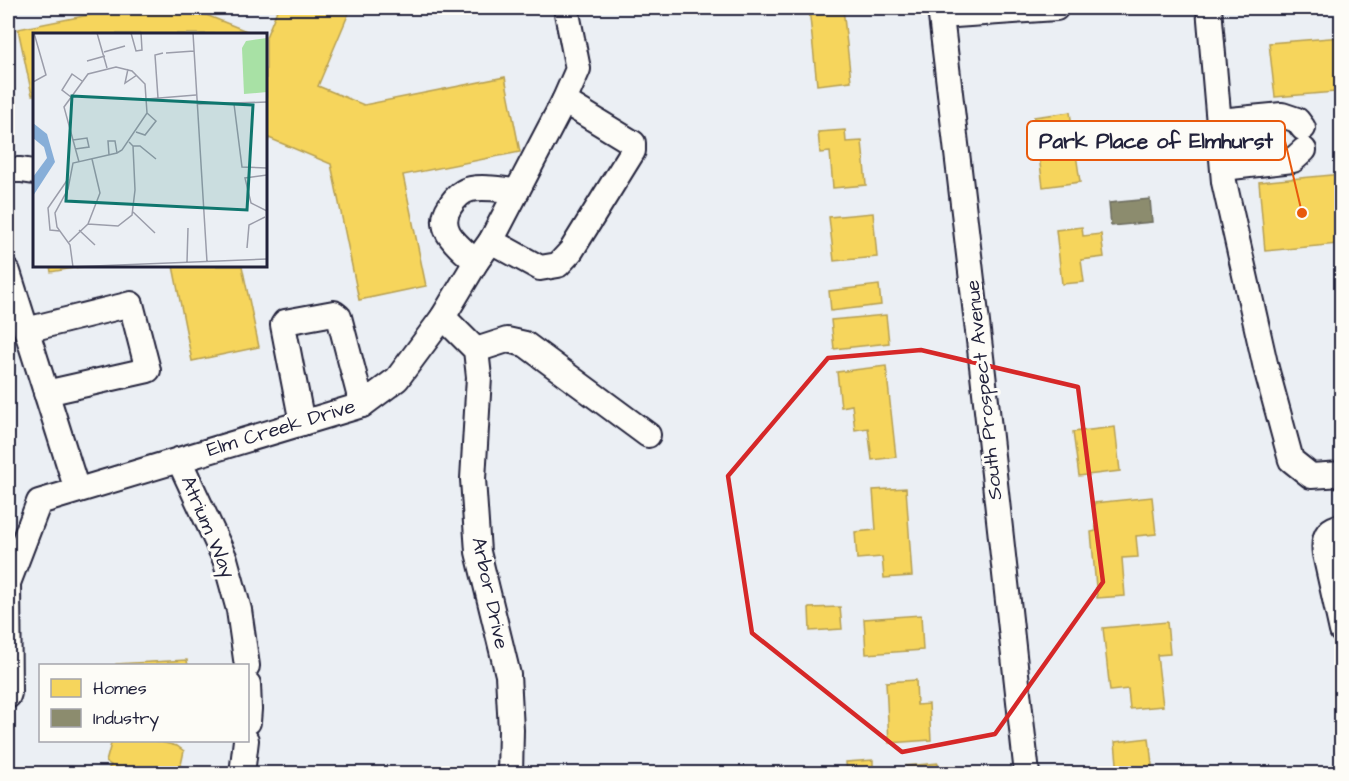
<svg xmlns="http://www.w3.org/2000/svg" width="1349" height="781" font-family="'Architects Daughter',sans-serif">
<style>
.homes{fill:#f6d55c;stroke:#b69f52;stroke-width:1.5}
.industry{fill:#8c8c6e;stroke:#6c6c5f;stroke-width:1.5}
.lines{fill:none;stroke-linecap:round;stroke-linejoin:round}
.minor-casing{stroke:#22223b;stroke-width:28}
.minor{stroke:#fdfcf7;stroke-width:24}
.marked{fill:none;stroke:#d62828;stroke-width:4.5;stroke-linejoin:round}
.labels{text-anchor:middle;dominant-baseline:central;stroke-width:6;stroke-linejoin:round;paint-order:stroke}
.street-label{font-size:20px;fill:#22223b;stroke:#fdfcf7}
.inset-road{fill:none;stroke:#9b9daa;stroke-width:1.5}
.view{fill:#0f766e;fill-opacity:0.15;stroke:#0f766e;stroke-width:3}
.inset-edge{fill:none;stroke:#22223b;stroke-width:3}
.leader{fill:none;stroke:#e8590c;stroke-width:2}
.callout-dot{fill:#e8590c;stroke:#fdfcf7;stroke-width:2}
.callout{fill:#fdfcf7;stroke:#e8590c;stroke-width:2}
.callout-label{font-size:21px;text-anchor:middle;font-weight:bold;fill:#22223b}
</style>
<rect width="100%" height="100%" fill="#ebeff4"/>
<filter id="ink" filterUnits="userSpaceOnUse"><feTurbulence type="fractalNoise" baseFrequency=".0167" numOctaves="2"/><feDisplacementMap in="SourceGraphic" scale="12" xChannelSelector="R" yChannelSelector="G"/><feConvolveMatrix kernelMatrix="1 2 1 2 8 2 1 2 1" color-interpolation-filters="sRGB"/></filter>
<g filter="url(#ink)">
<g class="homes">
<path d="M124,8H200L201,13L254,34H34V95H32L18,29Z"/>
<path d="M278,8H351L318,86L364,105L505,77L520,152L403,175L426,286L359,300L331,164L269,138L266,145V37Z"/>
<path d="M809,8H843L851,81L817,85Z"/>
<path d="M1342,37V165L1335,92L1275,97L1269,43Z"/>
<path d="M1070,112L1080,182L1043,187L1034,117Z"/>
<path d="M845,130L846,142L862,141L866,185L833,188L830,152L820,153L818,132Z"/>
<path d="M1342,174V282L1338,244L1265,251L1259,182Z"/>
<path d="M873,213L877,257L834,261L829,217Z"/>
<path d="M1082,227L1083,236L1101,234L1104,257L1081,260L1084,282L1062,284L1056,230Z"/>
<path d="M50,266H85L51,272Z"/>
<path d="M173,266H242L259,347L192,361Z"/>
<path d="M879,285L881,305L831,311L829,291Z"/>
<path d="M886,315L889,343L834,349L831,320Z"/>
<path d="M886,366L896,457L872,460L868,428L855,430L852,405L841,407L837,372Z"/>
<path d="M1115,427L1120,471L1079,476L1073,432Z"/>
<path d="M906,488L912,576L884,578L882,557L857,559L855,532L876,530L873,490Z"/>
<path d="M1152,497L1156,534L1136,536L1138,557L1122,558L1125,596L1097,598L1091,532L1096,531L1094,503Z"/>
<path d="M840,607L842,629L810,631L809,608Z"/>
<path d="M921,615L923,650L866,654L864,619Z"/>
<path d="M1167,622L1170,654L1157,655L1163,706L1130,709L1128,689L1110,691L1103,628Z"/>
<path d="M187,660L188,666H116V664Z"/>
<path d="M916,680L917,705L929,704L931,740L889,743L886,682Z"/>
<path d="M1149,738L1153,774H1118L1115,742Z"/>
<path d="M112,740H158L157,741L177,746L184,751L179,774H105L111,765L106,762Z"/>
<path d="M873,760V774H847L846,762Z"/>
<path d="M938,763L939,774H895L907,772L906,766Z"/>
</g>
<path class="industry" d="M1150,199L1152,222L1111,226L1109,203Z"/>
<g class="lines">
<defs>
<g id="minor">
<path d="M940,8L983,374L1027,774"/>
<path d="M1209,8L1224,182L1266,368L1291,460L1311,476L1342,474"/>
<path d="M941,15H955L1056,8"/>
<path d="M1219,121L1282,115L1297,120L1303,128"/>
<path d="M1223,168L1293,160L1304,150"/>
<path d="M8,170H21L34,172"/>
<path d="M491,241L540,268L558,265L571,251L633,151V143L564,101"/>
<path d="M476,262C460,247 434,230 450,206C455,198 461,191 471,189C486,186 502,190 517,191"/>
<path d="M8,272L77,490"/>
<path d="M443,317L476,350L479,377L473,479L478,552L508,675L511,730L510,774"/>
<path d="M26,330L131,304L148,370L46,393"/>
<path d="M476,350L507,340L525,344L648,435"/>
<path d="M302,423L283,325L285,322L334,313L339,317L362,405"/>
<path d="M179,460L225,559L239,610L247,666"/>
<path d="M1342,526C1325,529 1323,539 1325,554L1342,631"/>
<path d="M248,684L249,709L248,722"/>
<path d="M8,696L9,693L8,583L39,502L362,405L397,379L443,317L476,262L491,241L564,101L578,69L566,8"/>
<path d="M242,774L246,740"/>
</g>
</defs>
<use href="#minor" class="minor-casing"/>
<use href="#minor" class="minor"/>
</g>
</g>
<path class="marked" d="M921,350L1078,387L1103,582L995,734L902,752L752,633L728,476L828,358Z"/>
<g class="labels">
<g class="street-label">
<text transform="translate(984 390) rotate(-96)">South Prospect Avenue</text>
<text transform="translate(281 428) rotate(-17)">Elm Creek Drive</text>
<text transform="translate(208 527) rotate(67)">Atrium Way</text>
<text transform="translate(490 593) rotate(78)">Arbor Drive</text>
</g>
</g>
<g transform="translate(33 33)">
<rect width="234" height="234" fill="#ebeff4"/>
<path d="M234,5V59L211,61L209,15L213,8Z" fill="#a8e1a5"/>
<path d="M0,90L14,101L22,129L0,163V144L14,125L11,114L0,105Z" fill="#87aed8"/>
<path class="inset-road" d="M64,0L74,35M98,0L103,18L109,17L108,0M160,0L174,229M71,19L92,13M133,20L161,18M54,28L72,23M95,36L92,50L104,42M0,49L13,42L1,0M38,64L29,57L39,41L49,48M125,65L122,22L130,20M114,66L163,62M165,71L234,69M201,71L209,134L234,135M103,99L112,102L123,88L114,80M40,107L54,105L56,114L42,116M100,113H107L123,126M76,122L75,108H82L84,120M234,142L212,145L218,170L234,178M100,179L122,200M55,191L67,160L59,126M46,197L62,212M27,198L17,197L15,175L35,146M36,209L55,191L85,193L99,182L102,157L100,113L96,109M214,215L216,192L232,184M154,229L155,195M36,234L234,226M40,234L37,212L24,194L22,180L35,156L40,130L84,120L89,117L114,80L112,51L99,38L83,34L55,41L31,74L46,129"/>
<path class="view" d="M39,63L220,72L214,177L33,168Z"/>
<rect width="234" height="234" class="inset-edge"/>
</g>
<path class="leader" d="M1302 213L1285 141"/>
<circle class="callout-dot" cx="1302" cy="213" r="6"/>
<rect class="callout" x="1027" y="121" width="258" height="39" rx="6"/>
<g class="callout-label">
<text x="1156" y="148">Park Place of Elmhurst</text>
</g>
<rect width="1349" height="781" fill="none" stroke="#fdfcf7" stroke-width="30"/>
<rect x="15" y="15" width="1319" height="751" fill="none" stroke="#22223b" stroke-width="2" filter="url(#ink)"/>
<rect x="39" y="664" width="210" height="78" fill="#fdfcf7" stroke="#a5a5ac" stroke-width="1.5"/>
<rect x="51" y="679" width="30" height="18" fill="#f6d55c" stroke="#a5a5ac" stroke-width="1.5"/>
<text x="93" y="694" font-size="18" fill="#22223b">Homes</text>
<rect x="51" y="709" width="30" height="18" fill="#8c8c6e" stroke="#a5a5ac" stroke-width="1.5"/>
<text x="93" y="724" font-size="18" fill="#22223b">Industry</text>
</svg>
